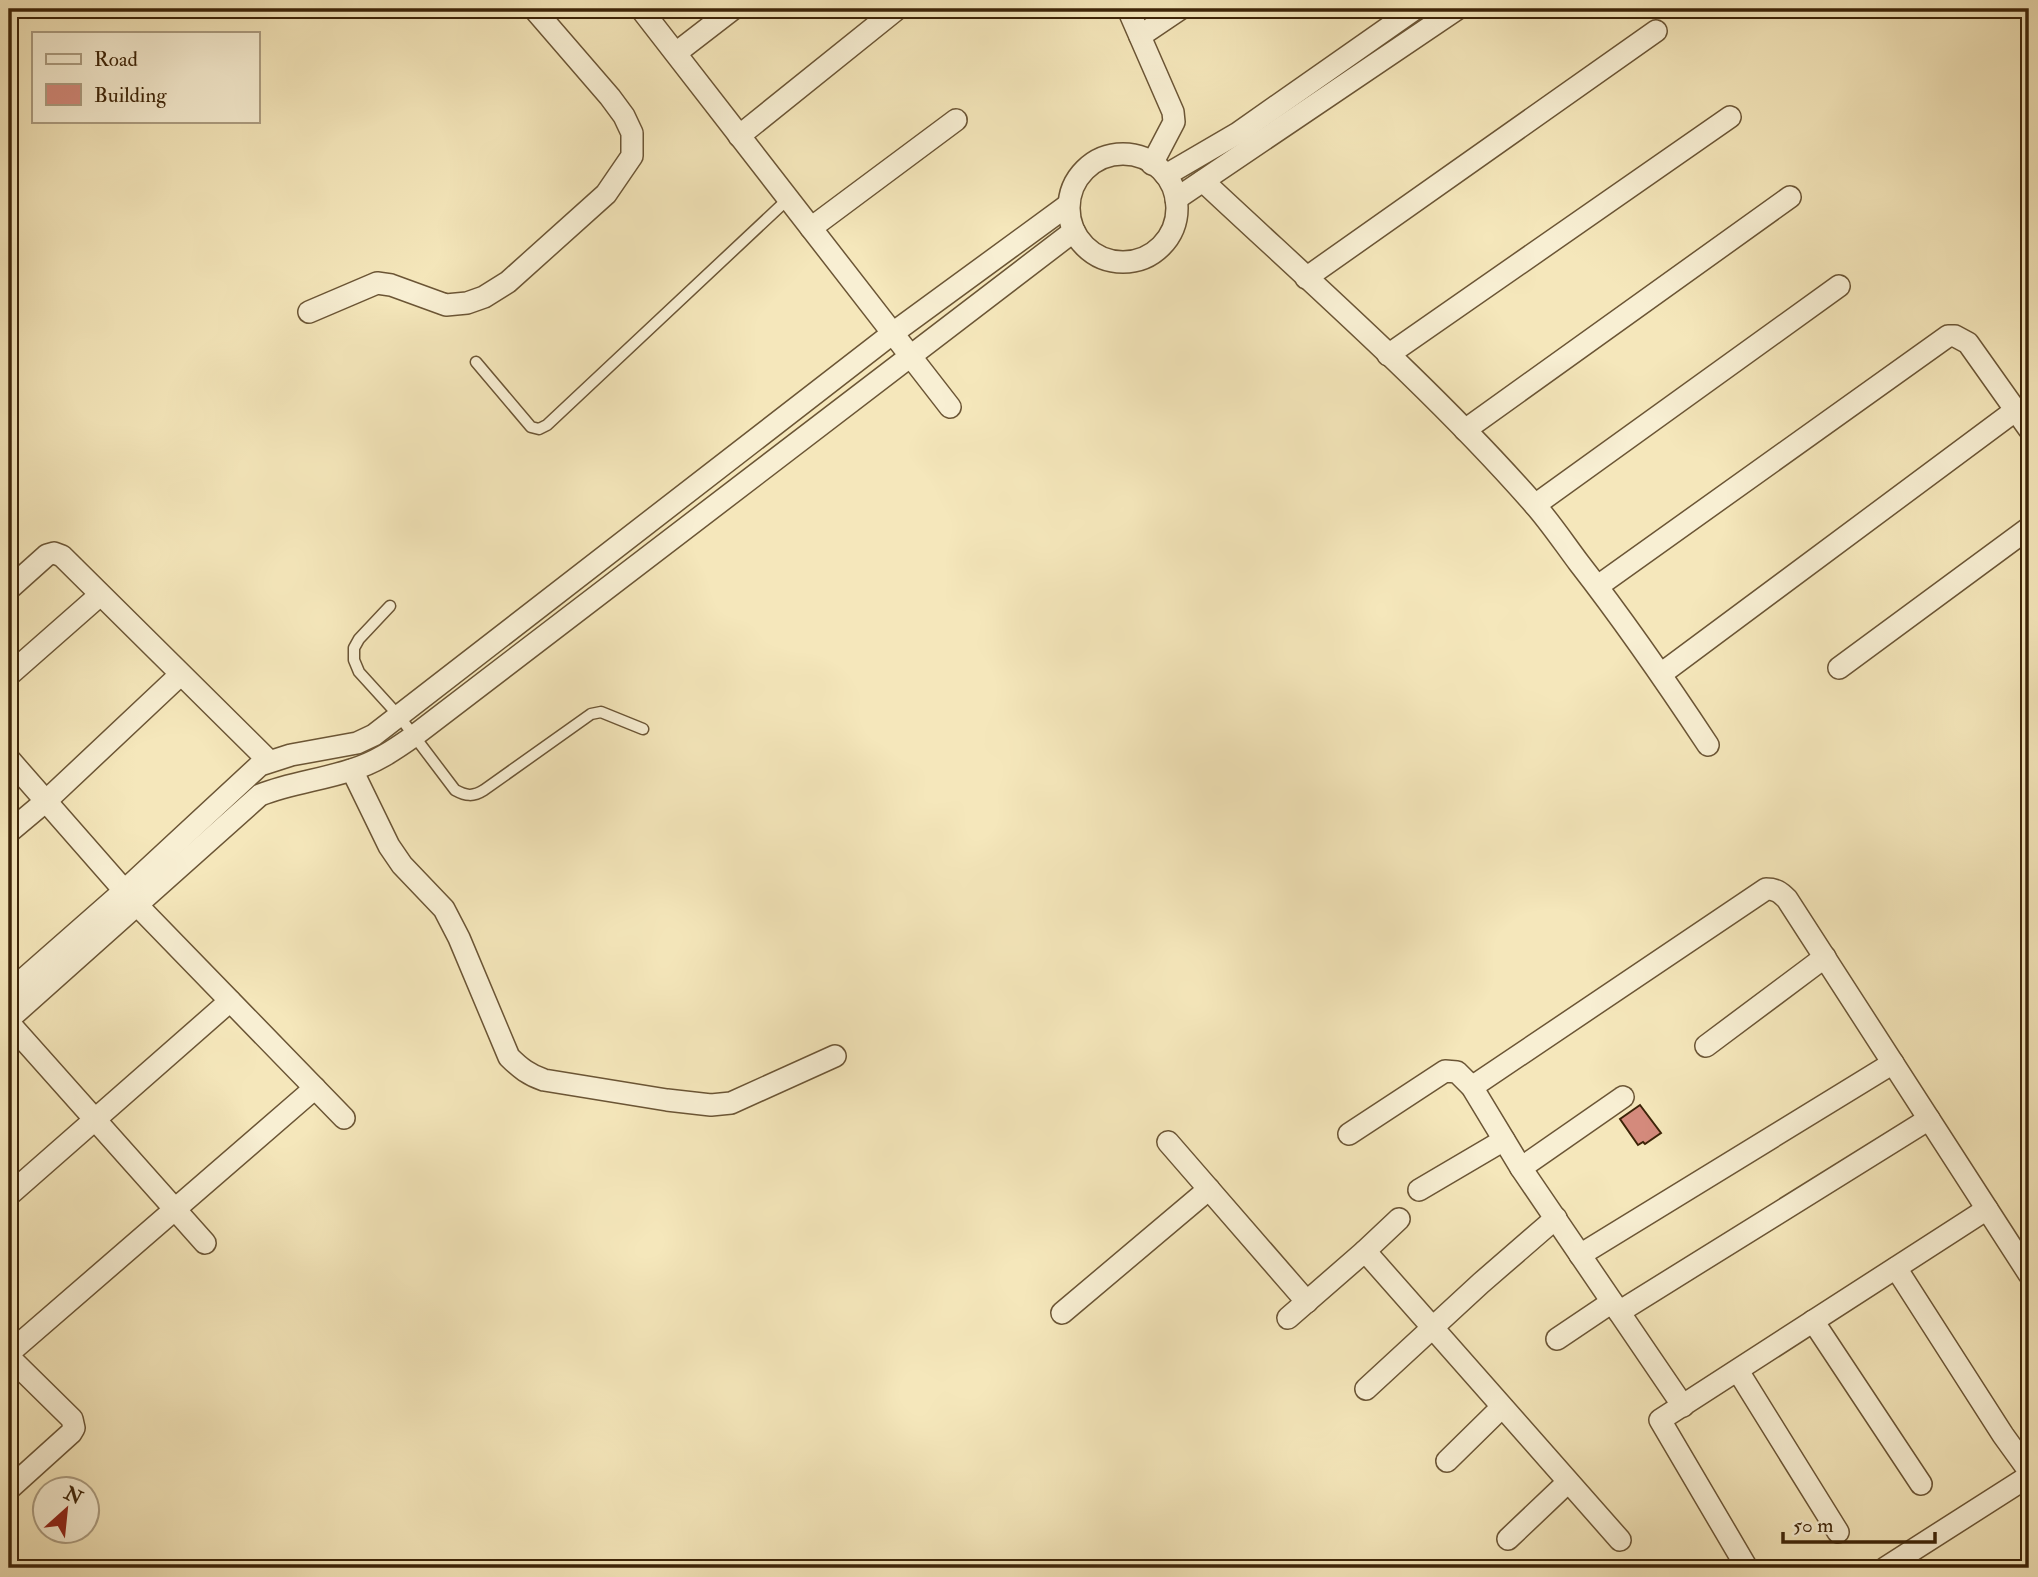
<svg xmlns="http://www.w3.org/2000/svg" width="2038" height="1577" font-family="'IM FELL Double Pica',serif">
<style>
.building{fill:#d48a7c;stroke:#3d2408;stroke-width:2}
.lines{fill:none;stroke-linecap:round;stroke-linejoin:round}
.service-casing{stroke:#6b5535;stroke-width:13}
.minor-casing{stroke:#6b5535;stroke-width:24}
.service{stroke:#f8efd3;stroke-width:10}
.minor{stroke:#f8efd3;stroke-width:21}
</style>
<rect width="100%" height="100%" fill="#f5e7bb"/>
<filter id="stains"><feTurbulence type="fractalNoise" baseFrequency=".00286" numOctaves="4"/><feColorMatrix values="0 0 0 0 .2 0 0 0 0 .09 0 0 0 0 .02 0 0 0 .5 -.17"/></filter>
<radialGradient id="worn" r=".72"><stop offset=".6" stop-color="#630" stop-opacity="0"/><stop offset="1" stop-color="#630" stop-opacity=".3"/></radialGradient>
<path class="building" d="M1640,1105L1661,1133L1645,1144L1643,1142L1638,1145L1620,1119Z"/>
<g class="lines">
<defs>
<g id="service">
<path d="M476,362L531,427L539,429L547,425L788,199"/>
<path d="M390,606L359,639L354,648V660L359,672L399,716L455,790C466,796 473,797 484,790L591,714L601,712L643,729"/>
</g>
<g id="minor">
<path d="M641,9L950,407"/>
<path d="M1128,9L1173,112L1174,122L1152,164"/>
<path d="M1140,36L1180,9"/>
<path d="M676,53L733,9"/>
<path d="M739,136L897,9"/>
<circle cx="1123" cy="208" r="54"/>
<path d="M1166,175L1238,133L1415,9"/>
<path d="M1203,181C1314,285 1434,390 1534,504C1550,522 1564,543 1579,563C1625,622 1667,683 1708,745"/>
<path d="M1176,199L1457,9"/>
<path d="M811,228L956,120"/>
<path d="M1306,278L1656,31"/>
<path d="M309,312L377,283L391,285L446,305L467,303L484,297L508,282L606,194L632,156V133L624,116L610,97L534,9"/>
<path d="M1388,355L1730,117"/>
<path d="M1465,430L1790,197"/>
<path d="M1535,505L1839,286"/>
<path d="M1598,586L1948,336H1955L1968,343L2029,429"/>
<path d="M9,589L47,555L54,553L62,556L269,761"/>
<path d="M1839,668L2029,528"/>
<path d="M1661,674L2016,410"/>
<path d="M9,675L100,595"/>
<path d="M9,759L137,905L344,1118"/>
<path d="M352,770L389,846L402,865L444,909L459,938L509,1057C520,1068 529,1075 544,1080L667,1100L711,1105L731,1103L835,1056"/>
<path d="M9,832L46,801L180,675"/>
<path d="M9,992L124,891L260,765L291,755L357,743L374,735L893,333L1068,205"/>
<path d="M9,1019L260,795C290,783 321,780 351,770C375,763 394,750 414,736L1074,231"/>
<path d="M9,1023L205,1243"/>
<path d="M1706,1046L1825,957"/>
<path d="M1472,1087L1766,889C1776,889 1780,892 1787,899L2029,1274"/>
<path d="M1349,1134L1445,1071L1457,1072L1472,1087L1521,1168L1683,1406"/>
<path d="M1168,1142L1307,1302"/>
<path d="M1521,1168L1623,1097"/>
<path d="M1419,1190L1504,1140"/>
<path d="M9,1195L230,1001"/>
<path d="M1365,1251L1399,1219"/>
<path d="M1580,1255L1893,1063"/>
<path d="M1896,1268L2003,1435L2029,1471"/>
<path d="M1619,1312L1929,1119"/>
<path d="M1062,1313L1209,1189"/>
<path d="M1288,1318L1365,1251L1620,1540"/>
<path d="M1813,1321L1921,1484"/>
<path d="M1557,1339L1612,1302"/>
<path d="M9,1353L315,1088"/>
<path d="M9,1357L72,1419L74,1428L71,1433L9,1489"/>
<path d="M1738,1371L1838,1532"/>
<path d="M1366,1389L1481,1283L1556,1218"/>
<path d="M1447,1461L1502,1407"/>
<path d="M1508,1539L1568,1482"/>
<path d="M1747,1568L1660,1420L1987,1209"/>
<path d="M1885,1568L2029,1476"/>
</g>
</defs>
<use href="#service" class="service-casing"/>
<use href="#minor" class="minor-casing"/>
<use href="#service" class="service"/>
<use href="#minor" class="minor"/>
</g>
<rect width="2038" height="1577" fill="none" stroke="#f5e7bb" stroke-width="35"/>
<rect x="10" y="10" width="2017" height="1556" fill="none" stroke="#3d2408" stroke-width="3.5"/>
<rect x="18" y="18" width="2003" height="1542" fill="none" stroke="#3d2408" stroke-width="2"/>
<rect x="32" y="32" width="228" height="91" fill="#f8efd3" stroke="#ad9e82" stroke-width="2"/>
<rect x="46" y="54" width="35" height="10" fill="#f8efd3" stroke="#ad9e82" stroke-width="2"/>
<text x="94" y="66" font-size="21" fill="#3d2408">Road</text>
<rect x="46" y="84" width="35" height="21" fill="#d48a7c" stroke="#ad9e82" stroke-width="2"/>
<text x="94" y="102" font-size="21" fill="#3d2408">Building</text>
<g transform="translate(66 1510) rotate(27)"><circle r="33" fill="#f8efd3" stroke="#ad9e82" stroke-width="2"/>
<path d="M0-5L12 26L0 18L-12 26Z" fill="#8f2418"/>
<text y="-10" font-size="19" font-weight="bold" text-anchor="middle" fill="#3d2408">N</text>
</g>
<path d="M1783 1532v10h152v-10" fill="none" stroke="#3d2408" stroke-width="3.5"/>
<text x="1793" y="1532" font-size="21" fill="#3d2408" stroke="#f8efd3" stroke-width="5" paint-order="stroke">50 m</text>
<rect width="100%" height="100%" filter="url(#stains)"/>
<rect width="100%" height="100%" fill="url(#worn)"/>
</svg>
